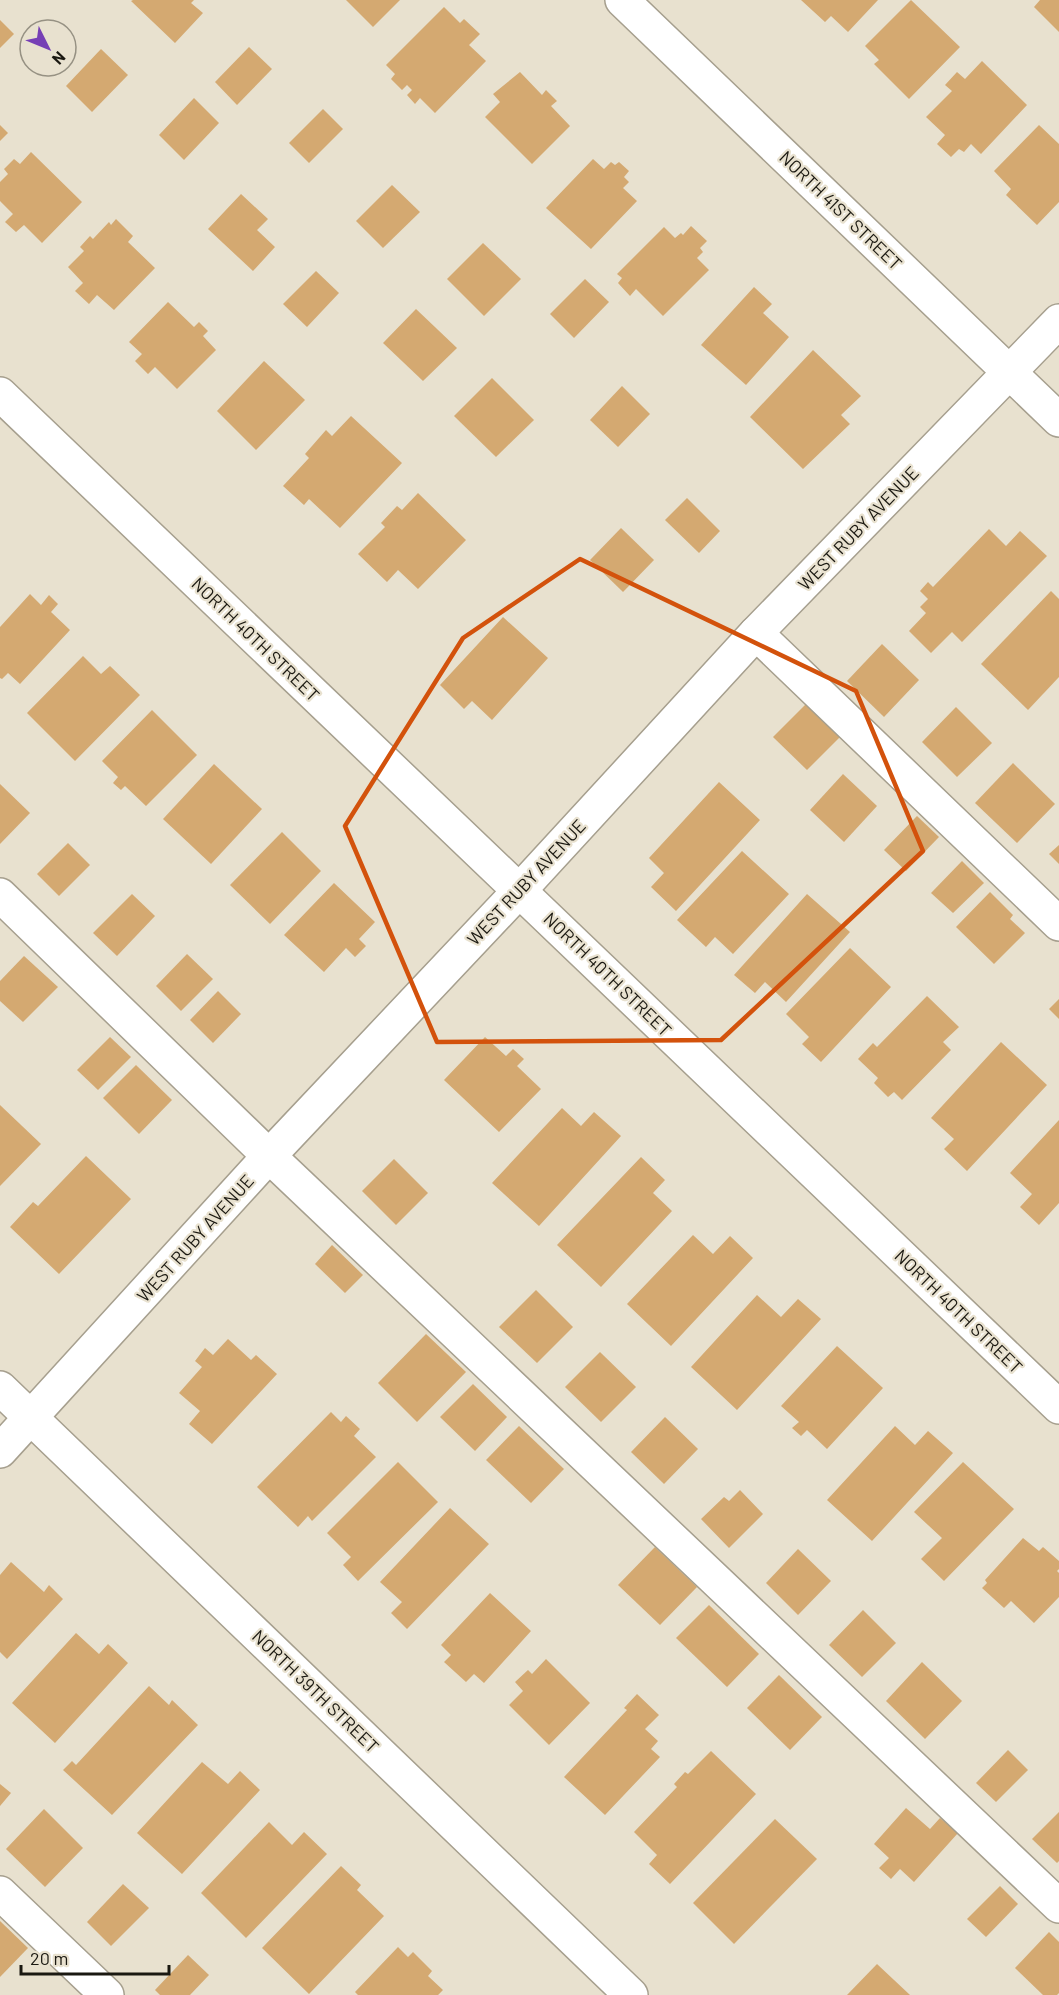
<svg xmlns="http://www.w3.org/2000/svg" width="1059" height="1995" font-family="Barlow,sans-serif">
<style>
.building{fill:#d4a971}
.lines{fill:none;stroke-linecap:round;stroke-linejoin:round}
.minor-casing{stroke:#a69f8e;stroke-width:36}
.minor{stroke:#fff;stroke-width:33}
.marked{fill:none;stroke:#d3520c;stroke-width:4.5;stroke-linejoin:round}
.labels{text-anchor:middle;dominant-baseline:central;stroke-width:4.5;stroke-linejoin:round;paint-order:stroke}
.street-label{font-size:18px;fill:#1a1811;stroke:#e8e1cf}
</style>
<rect width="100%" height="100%" fill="#e8e1cf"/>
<g class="building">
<path d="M133,0H194L191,3L203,13L175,43L131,1Z"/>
<path d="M346,0H400L373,27Z"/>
<path d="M801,0H878L848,32L831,16L825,22Z"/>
<path d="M911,0L960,47L909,99L874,64L879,60L865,46Z"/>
<path d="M1040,0H1059V32L1034,7Z"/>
<path d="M444,7L460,23L464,19L480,34L469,45L486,61L435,113L420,98L415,104L407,95L412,90L407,85L402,90L391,79L395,74L386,65Z"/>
<path d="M0,20L14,34L0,48Z"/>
<path d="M249,47L272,69L237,105L215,82Z"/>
<path d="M101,49L128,75L92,112L66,86Z"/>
<path d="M982,61L1027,105L981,154L971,144L964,152L959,149L951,157L937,144L945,135L926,117L952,91L945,85L957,72L965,79Z"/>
<path d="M520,72L542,95L546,90L557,101L551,106L570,126L532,164L485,117L500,102L493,94Z"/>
<path d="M194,98L219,123L184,160L159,135Z"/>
<path d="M323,109L343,129L309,163L289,143Z"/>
<path d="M0,125L8,133L0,141Z"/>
<path d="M1039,125L1059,144V202L1037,225L1006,195L1011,189L994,171Z"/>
<path d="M31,152L82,202L42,243L24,225L16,232L5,222L13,214L0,201V182L8,174L4,169L14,159L20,164Z"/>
<path d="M593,159L604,169L611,162L615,165L619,162L629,171L624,177L629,182L623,188L637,201L591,249L546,208Z"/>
<path d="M392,185L420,212L383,248L356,221Z"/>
<path d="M241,194L268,219L257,230L275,247L253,271L208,229Z"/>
<path d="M116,219L133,236L128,242L155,268L114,310L97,295L89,304L75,291L83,283L68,267L84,251L80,247L90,236L93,239L109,222L111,225Z"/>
<path d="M691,226L707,241L700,248L703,252L697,258L709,270L663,316L636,289L630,296L618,283L622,278L617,274L664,227L675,238L681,233L683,235Z"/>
<path d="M483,243L521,279L484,316L447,279Z"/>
<path d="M316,271L339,293L307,327L283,304Z"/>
<path d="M585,279L609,302L574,338L550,314Z"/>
<path d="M754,287L772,304L763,313L789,337L746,385L701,345Z"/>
<path d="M168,302L194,327L199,322L208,331L203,336L216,350L177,389L155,367L148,374L135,361L142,354L129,342Z"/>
<path d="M416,309L457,348L423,381L383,343Z"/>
<path d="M813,350L861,396L841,415L850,424L803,469L750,417Z"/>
<path d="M264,361L305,400L256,450L217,411Z"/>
<path d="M492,378L534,420L496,457L454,416Z"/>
<path d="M622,386L650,414L618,447L590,420Z"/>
<path d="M351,416L402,463L340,528L309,499L304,505L283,486L309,458L305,454L326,430L332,436Z"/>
<path d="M418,493L466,540L418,589L398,570L387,582L358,554L385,527L381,523L397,506L402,510Z"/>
<path d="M687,498L720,531L699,553L665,520Z"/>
<path d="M621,528L654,560L623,592L590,560Z"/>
<path d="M989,529L1006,546L1020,531L1047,556L962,642L952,632L931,653L909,631L926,613L920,607L928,599L920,591L928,582L933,587Z"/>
<path d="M1051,591L1059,599V677L1028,710L981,664Z"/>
<path d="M30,594L41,605L49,595L58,604L51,612L70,630L20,684L8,673L2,679L0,678V627Z"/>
<path d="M503,617L548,658L492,720L472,701L464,709L440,685Z"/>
<path d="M882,644L919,680L884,717L847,681Z"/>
<path d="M83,656L101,674L110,666L140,695L75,761L27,713Z"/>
<path d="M807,703L841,736L807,770L773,737Z"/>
<path d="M956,707L992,743L957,777L922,742Z"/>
<path d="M152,710L197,755L146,806L125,786L121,790L113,783L118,777L102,761Z"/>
<path d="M1013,763L1055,804L1017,843L975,803Z"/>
<path d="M214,764L262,809L211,864L163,819Z"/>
<path d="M843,774L877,806L844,842L810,810Z"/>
<path d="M719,782L760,820L676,911L651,887L664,873L649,858Z"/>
<path d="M0,784L30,813L0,844Z"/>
<path d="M917,816L939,837L906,871L884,850Z"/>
<path d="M282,832L321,871L270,924L230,885Z"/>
<path d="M68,843L90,865L59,896L37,874Z"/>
<path d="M1059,845V864L1049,854Z"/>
<path d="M742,851L789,894L733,954L715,937L706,947L677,920Z"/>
<path d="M962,861L984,883L953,913L931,893Z"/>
<path d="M334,883L375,922L359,939L366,946L355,957L346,948L324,972L284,935Z"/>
<path d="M990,892L1013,915L1010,919L1025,933L994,964L956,927Z"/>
<path d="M132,894L155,916L117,956L93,933Z"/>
<path d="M807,894L850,932L786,1002L765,982L755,993L734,975Z"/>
<path d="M850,948L891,987L821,1062L802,1044L809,1037L786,1014Z"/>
<path d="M187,954L213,979L181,1011L156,986Z"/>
<path d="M24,956L58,987L23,1022L0,1001V981Z"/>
<path d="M218,991L241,1014L213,1043L190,1020Z"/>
<path d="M927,996L959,1027L943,1042L951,1050L902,1100L894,1092L888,1097L874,1083L878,1078L858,1059L873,1043L877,1047Z"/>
<path d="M1059,999V1019L1049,1009Z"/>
<path d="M110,1037L131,1057L98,1090L77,1070Z"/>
<path d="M485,1037L506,1056L513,1049L524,1059L517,1066L541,1089L499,1132L444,1080Z"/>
<path d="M1001,1042L1047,1085L967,1171L944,1149L954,1139L931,1118Z"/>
<path d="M136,1065L172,1100L139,1134L103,1098Z"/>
<path d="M0,1105L41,1144L0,1186Z"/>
<path d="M562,1108L581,1126L594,1112L621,1136L539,1226L492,1183Z"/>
<path d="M1059,1120V1203L1039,1225L1020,1207L1032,1194L1010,1173Z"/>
<path d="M86,1156L131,1199L59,1274L10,1227L33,1202L38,1206Z"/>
<path d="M641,1157L665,1180L653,1193L672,1211L601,1287L557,1245Z"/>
<path d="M394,1159L428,1193L396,1225L362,1191Z"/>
<path d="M693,1235L713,1254L730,1236L753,1258L671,1346L627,1304Z"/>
<path d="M332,1245L363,1275L345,1293L315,1264Z"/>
<path d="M536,1290L573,1327L537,1363L499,1327Z"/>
<path d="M757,1295L781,1317L798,1299L821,1319L737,1410L691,1367Z"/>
<path d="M426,1334L466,1372L417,1422L378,1383Z"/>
<path d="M228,1339L251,1360L256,1355L277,1374L212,1444L189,1424L200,1411L179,1393L202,1367L195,1361L205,1348L213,1355Z"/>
<path d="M837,1346L883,1388L827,1449L807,1430L801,1436L792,1428L799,1422L781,1406Z"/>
<path d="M600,1352L636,1387L601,1422L565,1387Z"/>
<path d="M473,1384L507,1417L475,1451L440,1417Z"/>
<path d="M331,1412L341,1422L346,1416L360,1429L354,1436L376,1457L312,1521L308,1516L298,1527L257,1487Z"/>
<path d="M665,1417L698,1449L664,1484L631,1452Z"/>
<path d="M519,1426L564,1469L531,1503L486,1460Z"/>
<path d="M895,1426L915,1445L928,1431L953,1453L872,1541L827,1500Z"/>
<path d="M398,1462L438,1502L358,1581L343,1565L351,1557L327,1533Z"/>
<path d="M963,1462L1014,1509L944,1581L921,1559L942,1538L914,1512Z"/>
<path d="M740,1490L763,1514L729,1548L701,1519L724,1497L729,1501Z"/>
<path d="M450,1508L489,1544L407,1629L391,1613L402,1602L380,1582Z"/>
<path d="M1023,1538L1039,1551L1043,1547L1059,1561V1569L1057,1571L1059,1573V1597L1034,1623L1011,1601L1004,1608L982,1588L987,1583L985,1580Z"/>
<path d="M655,1547L697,1587L660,1625L618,1585Z"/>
<path d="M798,1549L831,1581L798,1615L766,1583Z"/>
<path d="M11,1562L44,1592L49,1585L63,1599L7,1659L0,1652V1575Z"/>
<path d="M490,1593L531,1631L484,1683L474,1674L466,1682L444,1662L451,1655L441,1645Z"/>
<path d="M709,1605L759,1654L727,1687L676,1638Z"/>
<path d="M863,1610L896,1643L862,1677L829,1645Z"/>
<path d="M76,1633L99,1654L108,1644L128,1663L55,1743L12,1703Z"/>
<path d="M546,1659L590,1703L549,1745L509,1705L523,1691L515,1682L528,1670L532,1674Z"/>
<path d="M922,1662L962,1701L925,1739L886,1701Z"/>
<path d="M779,1675L822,1717L790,1750L747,1708Z"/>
<path d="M149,1686L169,1705L172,1700L198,1725L112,1815L63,1770L72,1761L76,1765Z"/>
<path d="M637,1694L659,1715L645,1729L658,1741L651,1749L660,1757L605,1815L564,1777L627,1710L624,1708Z"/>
<path d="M1008,1750L1028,1770L996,1802L976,1783Z"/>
<path d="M711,1751L756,1794L670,1884L649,1864L657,1855L634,1832L677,1787L674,1784L685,1772L688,1774Z"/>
<path d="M202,1762L228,1784L240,1771L260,1790L182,1874L137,1833Z"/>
<path d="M0,1784L11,1793L0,1806Z"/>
<path d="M906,1808L930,1829L940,1818L958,1833L914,1882L900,1869L891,1879L879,1868L889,1858L874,1844Z"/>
<path d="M44,1809L83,1848L45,1887L6,1849Z"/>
<path d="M1059,1812V1861L1057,1863L1032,1839Z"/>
<path d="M775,1819L817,1859L734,1944L693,1903Z"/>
<path d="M269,1822L292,1845L304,1832L327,1854L246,1938L201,1893Z"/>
<path d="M341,1866L361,1885L357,1890L384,1916L309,1994L262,1948Z"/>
<path d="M123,1884L149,1908L111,1946L87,1922Z"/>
<path d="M1000,1886L1018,1904L986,1937L967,1919Z"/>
<path d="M0,1921L28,1948L0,1977Z"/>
<path d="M1049,1932L1059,1942V1993L1057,1995H1043L1015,1968Z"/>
<path d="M398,1947L408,1957L413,1952L432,1971L428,1976L443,1990L438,1995H358L355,1992Z"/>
<path d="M188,1955L209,1975L190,1995H160L155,1990Z"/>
<path d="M877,1964L910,1995H847Z"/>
</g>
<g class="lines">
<defs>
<g id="minor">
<path d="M622,0L1059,420"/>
<path d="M0,394L1059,1407"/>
<path d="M756,633L1059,924"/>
<path d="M0,895L269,1156L1059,1906"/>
<path d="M0,1388L631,1995"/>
<path d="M0,1451L269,1156L519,891L756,633L1059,321"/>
<path d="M0,1893L107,1995"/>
</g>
</defs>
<use href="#minor" class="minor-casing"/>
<use href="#minor" class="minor"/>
</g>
<path class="marked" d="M580,559L856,691L923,851L721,1040L437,1042L345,826L463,638Z"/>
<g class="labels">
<g class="street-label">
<text transform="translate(841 210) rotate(44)">NORTH 41ST STREET</text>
<text transform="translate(858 528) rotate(-46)">WEST RUBY AVENUE</text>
<text transform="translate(256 639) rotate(44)">NORTH 40TH STREET</text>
<text transform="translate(526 882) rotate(-47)">WEST RUBY AVENUE</text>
<text transform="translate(608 974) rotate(44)">NORTH 40TH STREET</text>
<text transform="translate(195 1238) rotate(-48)">WEST RUBY AVENUE</text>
<text transform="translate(959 1311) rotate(44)">NORTH 40TH STREET</text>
<text transform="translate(316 1691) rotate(44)">NORTH 39TH STREET</text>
</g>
</g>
<g transform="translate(48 48) rotate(133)"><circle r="28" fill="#e8e1cf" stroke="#969183" stroke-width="1.5"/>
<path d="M0-4.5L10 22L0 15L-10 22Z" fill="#763fb5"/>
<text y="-9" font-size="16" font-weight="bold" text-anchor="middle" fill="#1a1811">N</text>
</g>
<path d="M21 1965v9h148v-9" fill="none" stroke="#1a1811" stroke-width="3"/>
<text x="30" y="1965" font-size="18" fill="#1a1811" stroke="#e8e1cf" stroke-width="4.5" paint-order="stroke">20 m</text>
</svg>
